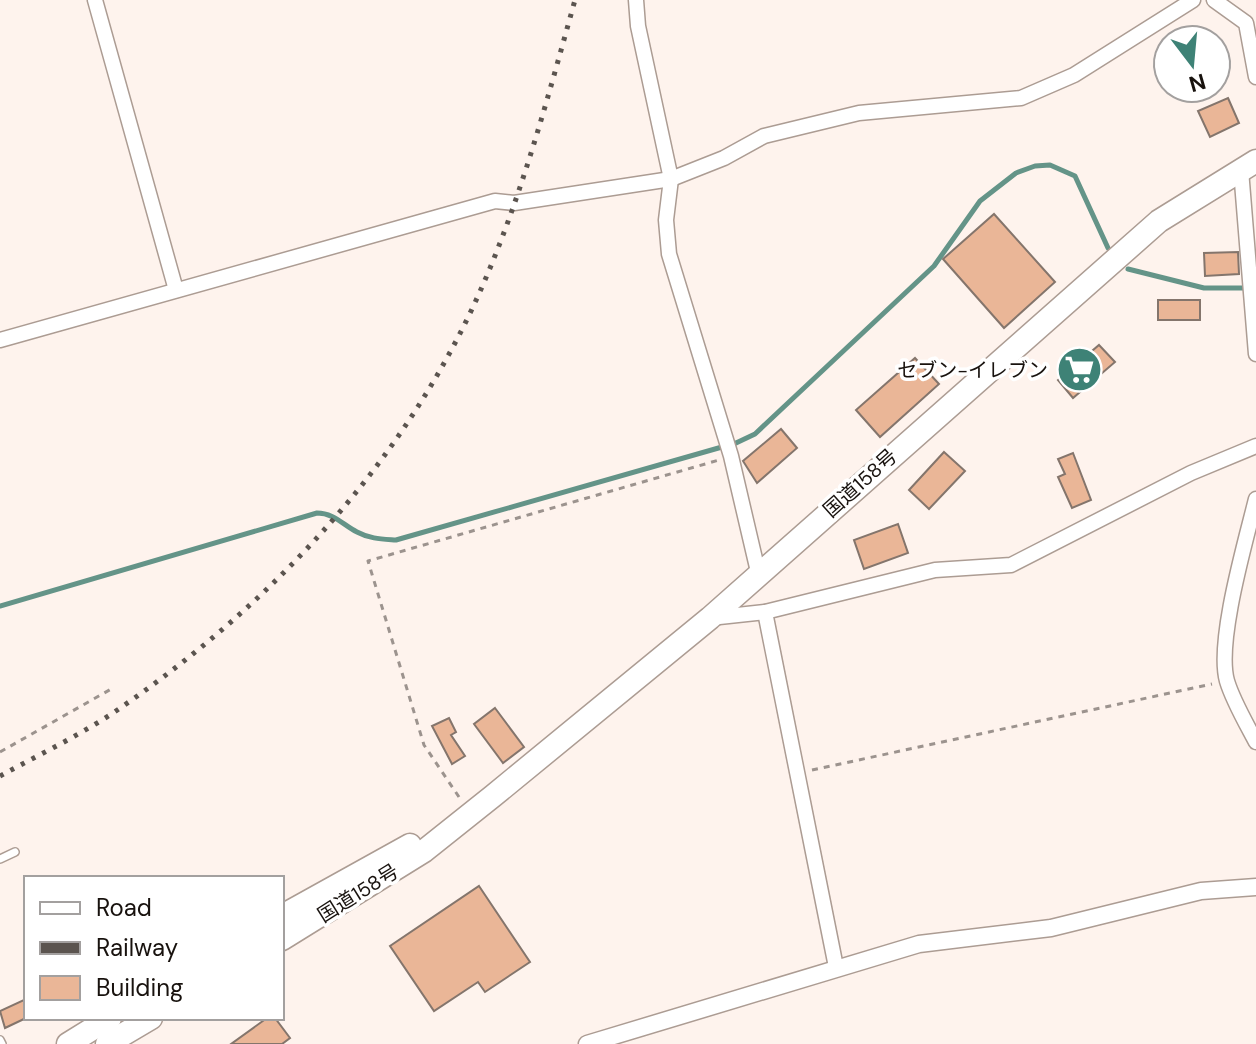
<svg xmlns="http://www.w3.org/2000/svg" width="1256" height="1044" font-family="'DM Sans','Noto Sans JP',sans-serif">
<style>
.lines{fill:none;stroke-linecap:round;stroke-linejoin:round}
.stream{stroke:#649488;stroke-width:5}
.building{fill:#eab697;stroke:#84756c;stroke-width:2}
.service-casing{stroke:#ac9c93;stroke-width:10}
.minor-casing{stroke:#ac9c93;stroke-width:17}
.tertiary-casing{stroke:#ac9c93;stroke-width:19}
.trunk-casing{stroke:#ac9c93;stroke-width:25}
.path{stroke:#9c938e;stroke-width:3;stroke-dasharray:6 6;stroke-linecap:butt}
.service{stroke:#fff;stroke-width:7}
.minor{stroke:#fff;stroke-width:14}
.tertiary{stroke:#fff;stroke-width:16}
.trunk{stroke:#fff;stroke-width:22}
.rail{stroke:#5b544f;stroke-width:5;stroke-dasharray:4 8;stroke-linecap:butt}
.labels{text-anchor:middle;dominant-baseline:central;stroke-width:7;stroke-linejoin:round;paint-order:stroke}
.poi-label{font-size:20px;fill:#18120e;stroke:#fff;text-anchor:end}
.street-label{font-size:20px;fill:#18120e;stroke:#fff}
</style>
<rect width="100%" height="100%" fill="#fef3ed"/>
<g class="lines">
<g class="stream">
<path d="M1128,269L1204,288H1247"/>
<path d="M0,606L317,513C334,513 343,525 357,532C370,539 382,539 396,540L736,443L755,434L934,266L980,201L1016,173L1035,166L1050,165L1075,176L1108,248"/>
</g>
</g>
<g class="building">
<path d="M1228,98L1239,123L1210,137L1198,111Z"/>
<path d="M994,214L1055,282L1004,328L943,259Z"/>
<path d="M1238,252L1239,274L1205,276L1204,253Z"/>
<rect x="1158" y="300" width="42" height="20"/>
<path d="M1099,345L1115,362L1073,398L1058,380Z"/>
<path d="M915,358L939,384L880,437L856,410Z"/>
<path d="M781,429L797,448L757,483L743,461Z"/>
<path d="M944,452L965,471L929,509L909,490Z"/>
<path d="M1073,453L1091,500L1072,508L1058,477L1065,474L1058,459Z"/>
<path d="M898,524L908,553L864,569L854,540Z"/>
<path d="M495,708L524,747L503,763L474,724Z"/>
<path d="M449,718L456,732L451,735L465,756L452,764L432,726Z"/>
<path d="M479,886L530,962L485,992L478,982L434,1011L390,946Z"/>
<path d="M26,999V1018L5,1028L0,1011Z"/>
<path d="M267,1018H275L290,1038L282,1044H231Z"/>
</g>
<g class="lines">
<defs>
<g id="service">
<path d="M0,859L15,852"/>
<path d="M0,1040L2,1044"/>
</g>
<g id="minor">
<path d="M95,0L176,290"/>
<path d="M636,0L638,26L671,179L666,220L669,254L731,456L759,576"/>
<path d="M1214,0L1246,23L1256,77"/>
<path d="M1241,170L1256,354"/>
<path d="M0,340L495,201L514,203L671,179L724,158L764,136L859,113L1021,98L1074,75L1193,0"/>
<path d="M1256,499C1246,540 1216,642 1227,681C1233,701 1246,723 1256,742"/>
<path d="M765,612L836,967"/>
<path d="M710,618L765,612L935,570L1011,565L1191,473L1256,446"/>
</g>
<path id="tertiary" d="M587,1044L919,944L1051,928L1201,891L1256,887"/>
<g id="trunk">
<path d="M282,916L410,845"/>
<path d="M282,939L424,851L493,796L710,618L1159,221L1256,161"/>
<path d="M68,1044L110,1018"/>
<path d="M107,1044L151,1018"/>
</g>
</defs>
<use href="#service" class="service-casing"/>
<use href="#minor" class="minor-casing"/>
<use href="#tertiary" class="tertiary-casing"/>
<use href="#trunk" class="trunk-casing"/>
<g class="path">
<path d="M0,752L113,688"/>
<path d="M812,770L1212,684"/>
<path d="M459,797L424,745L368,561L719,460"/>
</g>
<use href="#service" class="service"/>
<use href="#minor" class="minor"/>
<use href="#tertiary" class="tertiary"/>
<use href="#trunk" class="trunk"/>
<path class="rail" d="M0,776C42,753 87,732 126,704C271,603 396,470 472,309C518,211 546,104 575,0"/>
</g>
<defs>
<symbol id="supermarket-disc" viewBox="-11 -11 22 22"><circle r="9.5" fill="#3e8276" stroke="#fff"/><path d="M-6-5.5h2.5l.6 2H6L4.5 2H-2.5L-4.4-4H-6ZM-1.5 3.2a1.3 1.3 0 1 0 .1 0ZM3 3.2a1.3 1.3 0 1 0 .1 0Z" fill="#fff"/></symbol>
</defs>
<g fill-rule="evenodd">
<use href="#supermarket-disc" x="1054" y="344" width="51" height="51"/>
</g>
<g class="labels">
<g class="poi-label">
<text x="1048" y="370">セブン-イレブン</text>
</g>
<g class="street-label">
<text transform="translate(860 483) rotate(-42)">国道158号</text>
<text transform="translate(358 893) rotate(-32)">国道158号</text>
</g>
</g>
<rect x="24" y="876" width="260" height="144" fill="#ffffff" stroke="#a3a09f" stroke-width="2"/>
<rect x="40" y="902" width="40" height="12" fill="#ffffff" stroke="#a3a09f" stroke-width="2"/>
<text x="96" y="916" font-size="24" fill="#18120e">Road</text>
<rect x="40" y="942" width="40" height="12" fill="#5b544f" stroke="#a3a09f" stroke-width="2"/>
<text x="96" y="956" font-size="24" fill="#18120e">Railway</text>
<rect x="40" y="976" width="40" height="24" fill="#eab697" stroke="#a3a09f" stroke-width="2"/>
<text x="96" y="996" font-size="24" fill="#18120e">Building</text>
<g transform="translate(1192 64) rotate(164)"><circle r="38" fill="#ffffff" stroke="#a3a09f" stroke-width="2"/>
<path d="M0-6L14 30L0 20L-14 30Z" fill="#3e8276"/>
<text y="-12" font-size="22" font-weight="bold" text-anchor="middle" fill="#18120e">N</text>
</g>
</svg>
